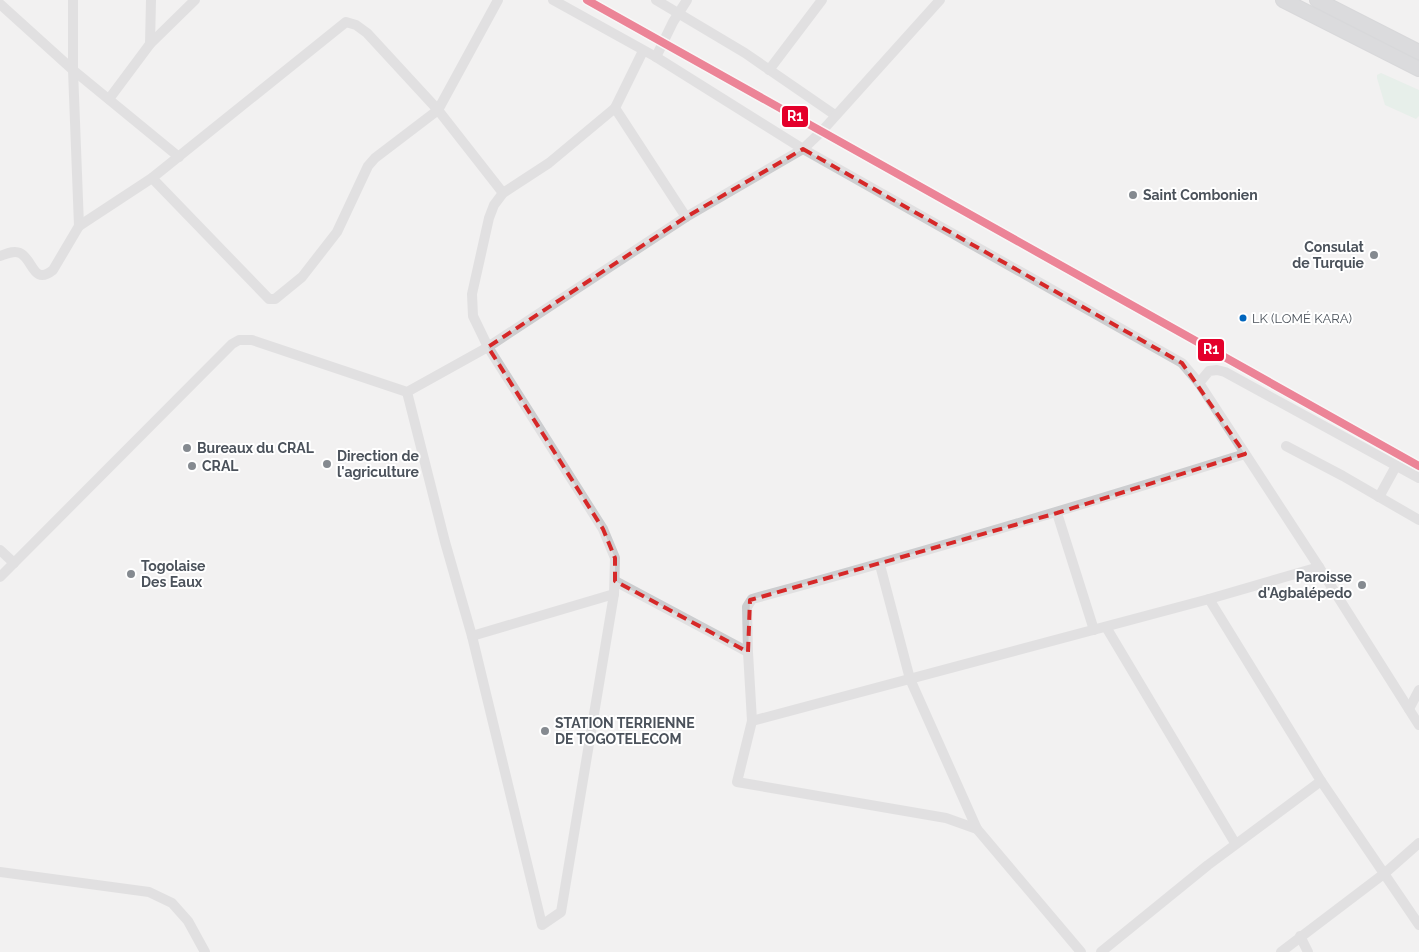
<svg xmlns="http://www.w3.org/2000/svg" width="1419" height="952" font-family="Raleway,sans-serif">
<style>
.green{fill:#d9ede2}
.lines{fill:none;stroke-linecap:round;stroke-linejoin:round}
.highway-casing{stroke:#b8babf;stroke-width:16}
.minor{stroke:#cccdcf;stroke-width:10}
.highway{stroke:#bec1c5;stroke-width:14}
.rail-1-casing{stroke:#fff;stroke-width:11}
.rail-1{stroke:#e4002b;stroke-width:8}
.marked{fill:none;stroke:#d62828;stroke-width:4;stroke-dasharray:10 6;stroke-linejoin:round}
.poi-dot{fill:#858a90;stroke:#fff;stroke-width:2}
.bus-dot{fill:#0065bd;stroke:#fff;stroke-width:2}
.labels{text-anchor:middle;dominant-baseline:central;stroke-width:4;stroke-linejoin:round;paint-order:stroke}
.bus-label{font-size:13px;fill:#4b525b;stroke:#fff;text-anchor:start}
.poi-label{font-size:14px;font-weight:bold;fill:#4b525b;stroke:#fff;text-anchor:start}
.line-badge{stroke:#fff;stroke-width:2}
.badge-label{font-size:14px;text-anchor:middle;font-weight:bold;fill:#fff}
</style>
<rect width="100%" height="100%" fill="#f2f1f1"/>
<path class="green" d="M1381,73L1419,90V116L1416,119L1385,105L1377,78V75Z"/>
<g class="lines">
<defs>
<g id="highway">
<path d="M1283,0L1419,69"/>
<path d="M1317,0L1419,52"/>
</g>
</defs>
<use href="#highway" class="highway-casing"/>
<g class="minor">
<path d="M73,0V70L79,226"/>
<path d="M553,0L656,57L803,149L1182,363L1199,383L1319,567L1419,725"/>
<path d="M656,0L745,53L835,115"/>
<path d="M0,4L73,70L179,157"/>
<path d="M150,44L151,0"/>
<path d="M656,57L673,22L687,0"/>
<path d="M769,70L822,0"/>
<path d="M109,99L150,44L195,0"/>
<path d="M615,108L686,217"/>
<path d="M152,178L269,299H275L302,277L337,232L368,166L375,158L438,110L498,0"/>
<path d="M0,256C6,254 14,250 20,253C33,259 33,286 53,270L79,226L152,178L346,22L356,25L367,33L438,110L503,193"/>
<path d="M1199,383L1209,371L1217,370L1225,372L1419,478"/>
<path d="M407,392L445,542L472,636L542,925L561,912L614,594L615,558L603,529L488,347L473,316L472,294L489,218L494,205L503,193L549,163L615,108L643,51"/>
<path d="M1286,446L1343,476L1419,520"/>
<path d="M1379,497L1396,466"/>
<path d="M1057,513L1094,630"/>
<path d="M0,550L14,563"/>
<path d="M880,565L910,679L977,829L1081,952"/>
<path d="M0,577L232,344L239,340H252L407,392L488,347L686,217L803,149L822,131L940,0"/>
<path d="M615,581L748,652"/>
<path d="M1209,599L1321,781L1419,925"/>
<path d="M1106,627L1235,843"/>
<path d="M472,636L614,594"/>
<path d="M1409,709L1419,690"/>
<path d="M752,721L1209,599L1319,567"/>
<path d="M977,829L946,818L737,782L752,721L748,652L747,607L752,599C918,554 1082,505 1245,454"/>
<path d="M0,872L149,892L172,903L188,921L205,952"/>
<path d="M1300,936L1308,952"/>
<path d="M1101,952L1208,865L1321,781"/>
<path d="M1281,952L1385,873L1419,843"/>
</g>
<use href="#highway" class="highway"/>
<defs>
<path id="rail-1" d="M587,0L1419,466"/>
</defs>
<use href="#rail-1" class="rail-1-casing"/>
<use href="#rail-1" class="rail-1"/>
</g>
<path d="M0 0H1419V952H0ZM803,149L1182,363L1245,454L1057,513L750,600L748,652L615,581V558L603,529L488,347L686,217Z" fill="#f2f1f1" fill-opacity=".55" fill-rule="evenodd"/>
<path class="marked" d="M803,149L1182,363L1245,454L1057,513L750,600L748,652L615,581V558L603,529L488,347L686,217Z"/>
<g class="poi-dot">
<circle cx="1133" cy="195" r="5"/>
<circle cx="1374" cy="255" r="5"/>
<circle cx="187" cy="448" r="5"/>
<circle cx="327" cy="464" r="5"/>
<circle cx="192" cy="466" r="5"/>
<circle cx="131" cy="574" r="5"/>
<circle cx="1362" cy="585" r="5"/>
<circle cx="545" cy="731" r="5"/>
</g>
<circle class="bus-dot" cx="1243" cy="318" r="4.5"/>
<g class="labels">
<g class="bus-label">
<text x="1252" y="318">LK (LOMÉ KARA)</text>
</g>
<g class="poi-label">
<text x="1143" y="195">Saint Combonien</text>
<text x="1364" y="247" text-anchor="end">Consulat<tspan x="1364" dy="16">de Turquie</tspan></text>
<text x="197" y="448">Bureaux du CRAL</text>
<text x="337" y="456">Direction de<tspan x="337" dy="16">l'agriculture</tspan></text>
<text x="202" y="466">CRAL</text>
<text x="141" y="566">Togolaise<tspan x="141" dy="16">Des Eaux</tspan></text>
<text x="1352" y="577" text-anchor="end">Paroisse<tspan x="1352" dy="16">d'Agbalépedo</tspan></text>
<text x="555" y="723">STATION TERRIENNE<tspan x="555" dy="16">DE TOGOTELECOM</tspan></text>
</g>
</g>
<g class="line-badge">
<rect x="781" y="105" width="28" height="23" rx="5" fill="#e4002b"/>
<rect x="1197" y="338" width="28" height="24" rx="5" fill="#e4002b"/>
</g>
<g class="badge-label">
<text x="795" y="121">R1</text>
<text x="1211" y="354">R1</text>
</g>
</svg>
